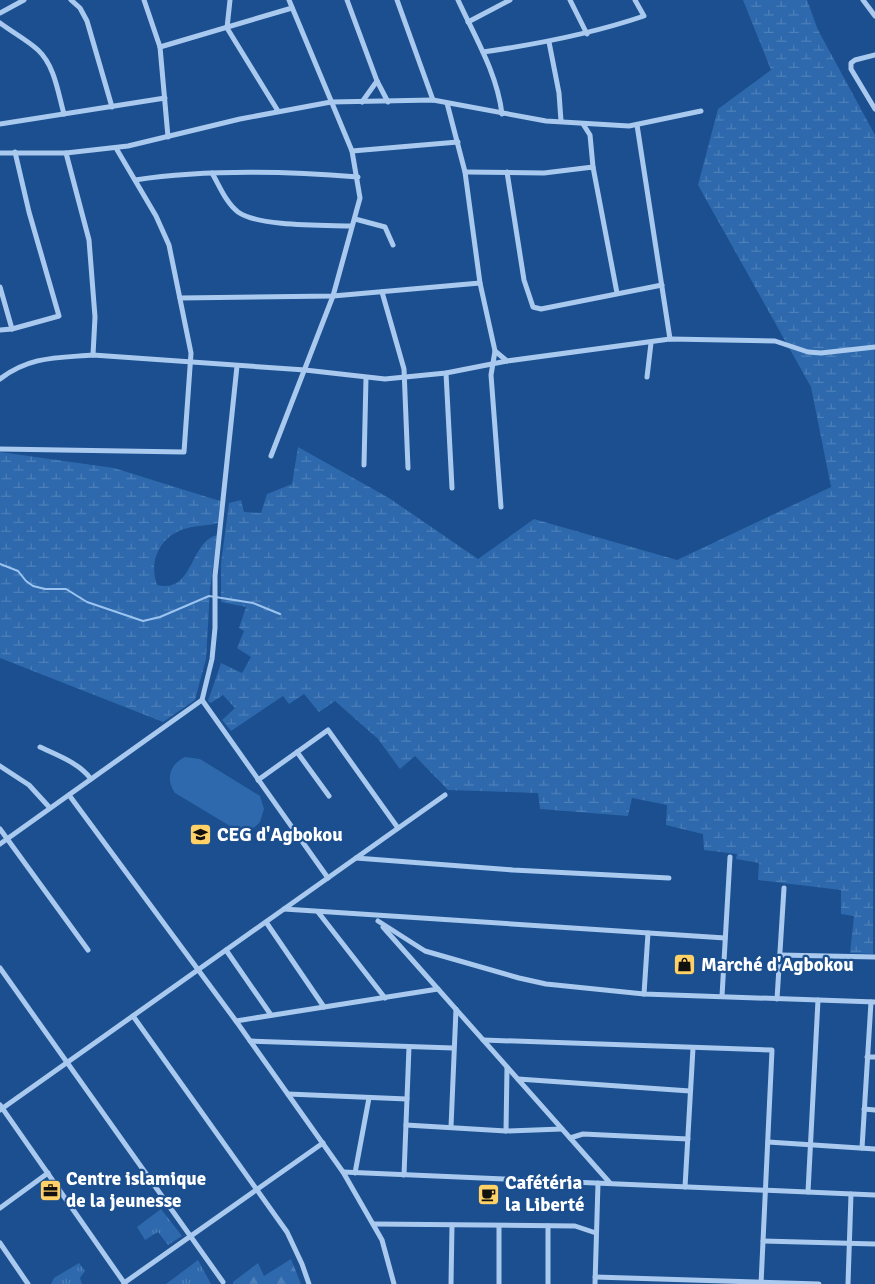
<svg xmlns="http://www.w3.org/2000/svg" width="875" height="1284" font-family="Signika,sans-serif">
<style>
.grass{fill:url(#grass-tufts)}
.forest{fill:url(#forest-firs)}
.wetland{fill:url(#wetland-marsh)}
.garden{fill:#2e69ad}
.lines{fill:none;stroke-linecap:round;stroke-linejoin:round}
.stream{stroke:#9cc4f0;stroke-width:2}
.street{stroke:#a9c9ee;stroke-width:5}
.labels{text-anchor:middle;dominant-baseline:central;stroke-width:4.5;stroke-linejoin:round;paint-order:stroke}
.poi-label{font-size:19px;font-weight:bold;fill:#fff;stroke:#1b4f8f;text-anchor:start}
</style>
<defs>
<pattern id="grass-tufts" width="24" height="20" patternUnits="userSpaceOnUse" patternTransform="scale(1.25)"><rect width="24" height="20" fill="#2e69ad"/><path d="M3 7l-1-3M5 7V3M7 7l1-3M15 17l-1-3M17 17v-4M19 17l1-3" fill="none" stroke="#4d80b9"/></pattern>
<pattern id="forest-firs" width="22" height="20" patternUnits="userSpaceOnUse" patternTransform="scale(1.25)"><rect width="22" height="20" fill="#2e69ad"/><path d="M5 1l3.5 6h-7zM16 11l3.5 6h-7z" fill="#4d80b9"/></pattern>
<pattern id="wetland-marsh" width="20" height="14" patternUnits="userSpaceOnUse" patternTransform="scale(1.25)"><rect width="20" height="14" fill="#2e69ad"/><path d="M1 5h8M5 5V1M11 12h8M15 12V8" fill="none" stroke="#4d80b9"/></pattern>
</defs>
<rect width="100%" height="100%" fill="#1b4f8f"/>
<g class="grass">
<path d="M161,1209L182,1236L168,1245L158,1232L145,1240L137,1227Z"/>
<path d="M198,1260L211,1284H166Z"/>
<path d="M79,1263L85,1271L80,1278L82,1284H51L54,1278Z"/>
</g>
<path class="forest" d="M291,1259L301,1284H233V1282L258,1263L264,1276Z"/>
<g class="wetland">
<path d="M743,0H807L818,30L875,135L873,954L850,953L854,916L841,914V890L758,880L759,863L736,859L737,854L704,850L703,834L666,825L667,805L632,798L628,816L540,809L538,793L448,790L415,756L400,769L378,739L335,701L319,712L304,694L289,704L283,696L231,731L222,720L235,708L223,695L211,703L208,701L221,663L242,673L251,657L237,648L244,631L239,628L246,607L221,602V564L229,503L241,500L244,512L261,513L267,494L292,484L298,447L389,498L478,559L534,519L677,560L831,487L811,387L698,185L718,109L771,70Z"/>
<path d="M0,452L114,468L220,501L218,523C208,526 198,525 188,528C161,534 148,560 157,585C194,594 189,542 217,535L210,590L206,659L195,700L163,722L0,658Z"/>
</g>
<path class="garden" d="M185,757L200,759L260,796L264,809L260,822L255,827L241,831L235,829L175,793C165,779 170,764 185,757Z"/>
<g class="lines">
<path class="stream" d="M0,564L18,571L26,581L33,586L45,589H66L87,602L143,621L160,617L209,596L253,603L280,614"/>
<g class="street">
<path d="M71,0L80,8L87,21L112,107"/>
<path d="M144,0L160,47L168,137"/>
<path d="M230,0L227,28L278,111"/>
<path d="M347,0L377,81L388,102"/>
<path d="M397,0L433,100"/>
<path d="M458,0C475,37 497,73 502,114"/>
<path d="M570,0L587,34"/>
<path d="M863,0L875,16"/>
<path d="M0,13L24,0"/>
<path d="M468,22L510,0"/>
<path d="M0,23C12,32 27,40 38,50C55,66 58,93 64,114"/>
<path d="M549,42L559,93L561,121"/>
<path d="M160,47L292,8"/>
<path d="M483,52C539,44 591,34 644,16L635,0"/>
<path d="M875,55L855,60L851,63V69L875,109"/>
<path d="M362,102L377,81"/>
<path d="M447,103L465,172L480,283L495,351L507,361"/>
<path d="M0,124L165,98"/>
<path d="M583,124L590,135L593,167"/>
<path d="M637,125L670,339"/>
<path d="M352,151L458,142"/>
<path d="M0,153H66L128,146L240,119L331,102L433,100L546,121L629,126L701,111"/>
<path d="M66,153L89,240L95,317L93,355"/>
<path d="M465,172L544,173L593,167L617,293"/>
<path d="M507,172L524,280L533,307L541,309L662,285"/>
<path d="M212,173C219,185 226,203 238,212C259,227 324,225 352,226"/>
<path d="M135,180C208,169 284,171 358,177"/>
<path d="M355,219L385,227L393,245"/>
<path d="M0,287L12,329"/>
<path d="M382,292L404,369L408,468"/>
<path d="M180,298L333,296L480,283"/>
<path d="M0,330L12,329L59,316L29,212L15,152"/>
<path d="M495,351L491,375L501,507"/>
<path d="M446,373L452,488"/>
<path d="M647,377L651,343"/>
<path d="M0,379C30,356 57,358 93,355L305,370L385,379L446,373L507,361L670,339L775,341L808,352L821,353L875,347"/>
<path d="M0,449L184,452L191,353L169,245L156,216L116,148"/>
<path d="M271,456L333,296L360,198L352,151L289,0"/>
<path d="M364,465L366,378"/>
<path d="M202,700L328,878"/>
<path d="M40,747C59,756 79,763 91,779"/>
<path d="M297,752L329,796"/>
<path d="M0,766L29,785L50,808"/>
<path d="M258,780L328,730L398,828"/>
<path d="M69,795L236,1021L343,1172L382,1240L394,1284"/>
<path d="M0,829L88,950"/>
<path d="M0,844L202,700L212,659L215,628V576L237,366"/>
<path d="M356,858L513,870L669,878"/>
<path d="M284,909L725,938"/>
<path d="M318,912L385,998"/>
<path d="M378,921L425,951L519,978L546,984L644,994L875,1002"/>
<path d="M266,922L324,1007"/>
<path d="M383,927L610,1183"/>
<path d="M226,950L271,1015"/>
<path d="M780,955L875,957"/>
<path d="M0,968L223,1282"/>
<path d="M644,994L648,933"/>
<path d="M722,996L730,857"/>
<path d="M777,999L784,888"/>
<path d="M133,1016L287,1232L302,1264L309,1284"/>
<path d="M236,1021L438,989"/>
<path d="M483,1040L772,1050L761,1284"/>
<path d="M250,1041L453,1048"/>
<path d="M867,1057H875"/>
<path d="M518,1079L690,1091"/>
<path d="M288,1094L407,1099"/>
<path d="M0,1105L125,1284"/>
<path d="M864,1109L875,1110"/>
<path d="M0,1110L445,795"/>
<path d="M406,1125L506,1131L562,1129"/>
<path d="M451,1127L456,1009"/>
<path d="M506,1131L507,1067"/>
<path d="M570,1138L583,1134L688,1139"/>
<path d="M768,1142L875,1149"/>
<path d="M862,1148L871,1002"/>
<path d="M343,1172L875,1195"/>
<path d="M355,1173L369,1098"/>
<path d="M404,1175L409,1047"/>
<path d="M685,1187L693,1048"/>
<path d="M808,1192L818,1000"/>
<path d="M0,1208L48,1173"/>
<path d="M374,1224L575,1226L596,1233"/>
<path d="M763,1241L875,1244"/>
<path d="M0,1243L28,1284"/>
<path d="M595,1277L819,1284"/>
<path d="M124,1283L323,1143"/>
<path d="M451,1284L452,1225"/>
<path d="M499,1284V1226"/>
<path d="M548,1284V1226"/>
<path d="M595,1284L598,1183"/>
<path d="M848,1284L851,1194"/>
</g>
</g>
<defs>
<symbol id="university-square" viewBox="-11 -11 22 22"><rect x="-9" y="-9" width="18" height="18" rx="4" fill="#ffd166" stroke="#1b4f8f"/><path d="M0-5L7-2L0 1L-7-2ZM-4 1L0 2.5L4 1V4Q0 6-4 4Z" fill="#111"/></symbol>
<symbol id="shop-square" viewBox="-11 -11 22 22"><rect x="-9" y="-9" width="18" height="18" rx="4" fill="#ffd166" stroke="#1b4f8f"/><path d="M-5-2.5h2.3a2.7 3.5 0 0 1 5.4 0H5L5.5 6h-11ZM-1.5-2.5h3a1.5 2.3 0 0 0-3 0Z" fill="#111"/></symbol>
<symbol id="office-square" viewBox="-11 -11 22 22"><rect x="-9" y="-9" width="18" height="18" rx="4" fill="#ffd166" stroke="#1b4f8f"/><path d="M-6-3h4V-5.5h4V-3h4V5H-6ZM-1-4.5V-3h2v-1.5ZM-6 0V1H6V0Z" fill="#111"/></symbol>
<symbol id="cafe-square" viewBox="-11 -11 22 22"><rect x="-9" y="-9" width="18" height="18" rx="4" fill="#ffd166" stroke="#1b4f8f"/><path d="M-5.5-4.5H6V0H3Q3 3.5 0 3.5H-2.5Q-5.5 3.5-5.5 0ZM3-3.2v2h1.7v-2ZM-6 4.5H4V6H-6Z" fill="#111"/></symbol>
</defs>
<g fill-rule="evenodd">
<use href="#university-square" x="188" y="822" width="25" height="25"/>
<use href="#shop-square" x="672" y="952" width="25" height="25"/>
<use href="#office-square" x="38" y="1178" width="25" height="25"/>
<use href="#cafe-square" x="476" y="1182" width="25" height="25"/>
</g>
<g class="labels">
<g class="poi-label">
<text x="217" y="835">CEG d'Agbokou</text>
<text x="701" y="965">Marché d'Agbokou</text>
<text x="66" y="1179">Centre islamique<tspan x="66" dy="22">de la jeunesse</tspan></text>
<text x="505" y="1183">Cafétéria<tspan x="505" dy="22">la Liberté</tspan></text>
</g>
</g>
</svg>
